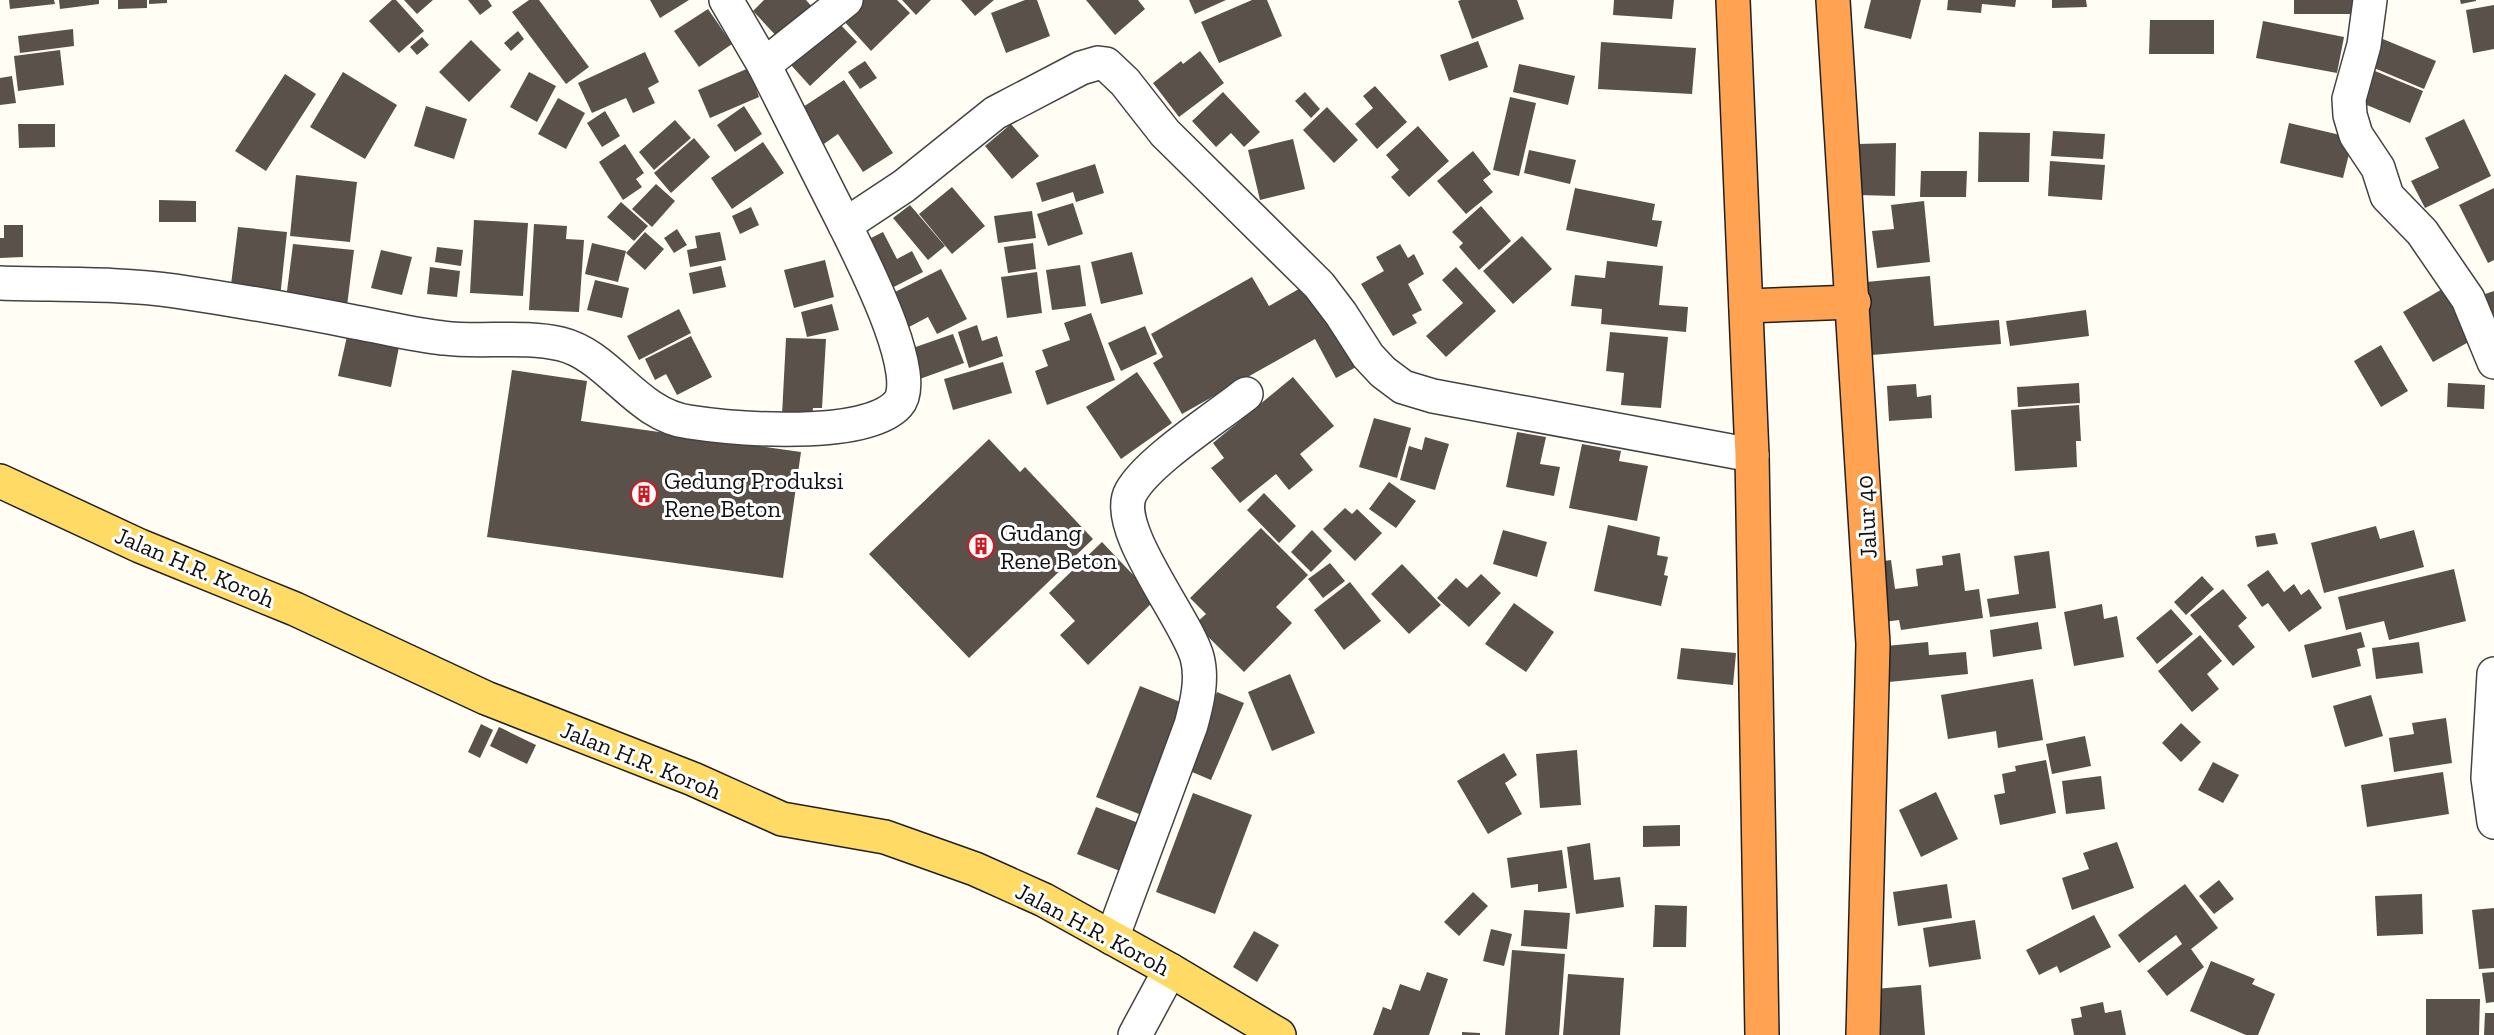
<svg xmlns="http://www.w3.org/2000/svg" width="2494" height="1035" font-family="'Zilla Slab',serif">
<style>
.building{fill:#5a514b}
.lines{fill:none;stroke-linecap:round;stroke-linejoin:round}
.minor-casing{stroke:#434343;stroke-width:36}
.major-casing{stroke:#212121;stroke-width:36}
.highway-casing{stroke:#212121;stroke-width:36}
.minor{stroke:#fff;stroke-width:33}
.major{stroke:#ffda64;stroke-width:33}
.highway{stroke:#ffa252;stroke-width:33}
.labels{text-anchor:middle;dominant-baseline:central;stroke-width:6;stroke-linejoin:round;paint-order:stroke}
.poi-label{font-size:24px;fill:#101010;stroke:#fff;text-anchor:start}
.street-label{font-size:24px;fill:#101010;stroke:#fff}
</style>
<rect width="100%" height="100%" fill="#fffdf4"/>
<g class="building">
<path d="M9,0H54L55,4L10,9Z"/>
<path d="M59,0H99V4L60,9Z"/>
<path d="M118,0H147V8L118,9Z"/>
<path d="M149,0H167V3L149,4Z"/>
<path d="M392,0H396L424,31L399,53L369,21Z"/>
<path d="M404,0H433L417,14Z"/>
<path d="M468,0H488L492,6L480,15Z"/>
<path d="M529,0H539L589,67L566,84L512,12Z"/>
<path d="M650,0H689L660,18Z"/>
<path d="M764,0H806L814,9L781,41L753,11Z"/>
<path d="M864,0H897L910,13L871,51L843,20Z"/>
<path d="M902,0H931L916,15Z"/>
<path d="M961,0H994L975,16Z"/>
<path d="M1025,0H1037L1050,36L1006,53L991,13Z"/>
<path d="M1086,0H1138L1145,9L1115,35Z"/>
<path d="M1189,0H1226L1195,14Z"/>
<path d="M1252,0H1267L1282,36L1219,63L1201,22Z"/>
<path d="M1461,0H1517L1524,19L1472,39L1458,1Z"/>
<path d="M1614,0H1674L1672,19L1613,15Z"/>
<path d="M1871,0H1921L1911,39L1864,28Z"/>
<path d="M1948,0H2016L2015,7L1982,4L1981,13L1947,10Z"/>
<path d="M2052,0H2086L2087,7L2052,8Z"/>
<rect x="2294" y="0" width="59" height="14"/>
<path d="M2460,0H2476V1L2461,4Z"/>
<path d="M2494,5V49L2473,53L2466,10Z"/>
<path d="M708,9L732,44L699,67L674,31Z"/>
<path d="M2150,20H2214V54H2149Z"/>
<path d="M837,21L857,42L810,86L791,65Z"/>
<path d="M2263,21L2344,37L2337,73L2256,58Z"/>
<path d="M73,29L74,46L20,53L18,36Z"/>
<path d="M518,31L524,39L511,51L504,43Z"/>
<path d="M422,37L429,45L417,55L410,47Z"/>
<path d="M2378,37L2436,61L2424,89L2367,65Z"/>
<path d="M471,40L501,70L469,102L439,72Z"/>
<path d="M1478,41L1488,67L1449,81L1440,55Z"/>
<path d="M1601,42L1696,48L1692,94L1598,89Z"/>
<path d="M60,50L64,85L18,91L14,56Z"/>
<path d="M1200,51L1224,83L1179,117L1153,83L1181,61L1183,64Z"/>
<path d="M645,52L659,82L648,88L655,103L633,113L626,98L592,113L578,83Z"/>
<path d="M865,61L877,78L860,89L848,72Z"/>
<path d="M758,64L765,81L755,85L759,97L710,118L698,90Z"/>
<path d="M1519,64L1575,76L1568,105L1513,92Z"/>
<path d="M2375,71L2423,91L2410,123L2362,103Z"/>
<path d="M343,72L397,105L365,159L310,127Z"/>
<path d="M529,72L556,86L537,122L510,107Z"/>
<path d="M285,74L316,94L266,171L235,151Z"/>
<path d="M12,76L16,103L0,105V78Z"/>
<path d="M844,80L893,153L863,172L838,134L821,146L797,111Z"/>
<path d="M1375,86L1407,122L1377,149L1355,124L1373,108L1363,96Z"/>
<path d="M1223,92L1260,132L1244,147L1231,133L1216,147L1192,121Z"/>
<path d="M1305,92L1320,109L1311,118L1295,101Z"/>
<path d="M1510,97L1536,103L1519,176L1493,170Z"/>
<path d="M558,98L585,113L566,149L538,134Z"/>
<path d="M426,106L467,119L454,159L414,146Z"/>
<path d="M744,106L762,134L735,152L717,125Z"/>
<path d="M1327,107L1358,140L1334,163L1303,130Z"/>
<path d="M605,111L620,136L602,147L587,123Z"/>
<path d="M2464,119L2491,176L2425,208L2411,181L2439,168L2425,138Z"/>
<path d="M675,120L691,138L654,170L639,152Z"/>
<path d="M2289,123L2353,138L2343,178L2280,163Z"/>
<path d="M18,124H55V147L19,148Z"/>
<path d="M1011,124L1039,156L1012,179L985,146Z"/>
<path d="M1418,126L1449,161L1409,197L1391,177L1399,170L1386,155Z"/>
<path d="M2053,131L2105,134L2103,159L2051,156Z"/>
<path d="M1979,132L2030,133L2029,182H1978Z"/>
<path d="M694,138L710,157L671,193L654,173Z"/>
<path d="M1293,139L1305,189L1260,200L1248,150Z"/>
<path d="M763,142L784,173L732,209L711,178Z"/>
<path d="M1896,143L1895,196L1858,195V144Z"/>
<path d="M625,144L644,173L636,179L642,187L623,200L599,162Z"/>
<path d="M1529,150L1576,160L1570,184L1524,173Z"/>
<path d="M1473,151L1491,174L1483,180L1493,192L1466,214L1437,181Z"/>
<path d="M2050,161L2105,165L2102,200L2048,196Z"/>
<path d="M1095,164L1104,193L1076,202L1073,192L1042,202L1036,183Z"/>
<path d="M1921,171H1967L1966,197H1920Z"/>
<path d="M296,175L357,182L350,242L290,236Z"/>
<path d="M656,184L675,201L652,227L632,209Z"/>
<path d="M952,187L985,226L952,254L919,214Z"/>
<path d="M1575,188L1655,204L1652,220L1662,221L1657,247L1566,230Z"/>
<path d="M2494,188V260L2488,263L2459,205Z"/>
<path d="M159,200L196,201V222H159Z"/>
<path d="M1924,201L1930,262L1877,268L1872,231L1894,229L1891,205Z"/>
<path d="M621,202L648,226L634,241L607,217Z"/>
<path d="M1073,203L1083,234L1048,246L1037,214Z"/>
<path d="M910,205L945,246L928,260L893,218Z"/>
<path d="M1481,206L1511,241L1479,270L1459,247L1463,243L1452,232Z"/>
<path d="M751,207L759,225L740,234L732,216Z"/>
<path d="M1032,211L1036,238L998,243L994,216Z"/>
<path d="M474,220L528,223L523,296L470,293Z"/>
<path d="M534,224L567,226L566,239L584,240L579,312L529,310Z"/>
<path d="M4,225H23V257L0,258V238H4Z"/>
<path d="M238,227L287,232L280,298L230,293Z"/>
<path d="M677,229L687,245L674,253L664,238Z"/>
<path d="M645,232L664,249L645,270L626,253Z"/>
<path d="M720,232L726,260L690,267L687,250L697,248L695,236Z"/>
<path d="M883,232L897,259L912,251L923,272L884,292L859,244Z"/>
<path d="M1522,236L1552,269L1513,304L1483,271Z"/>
<path d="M592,243L626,251L618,282L585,274Z"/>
<path d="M1033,243L1036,269L1008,273L1004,247Z"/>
<path d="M293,244L354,250L347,306L286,299Z"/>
<path d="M1400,244L1408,258L1414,254L1424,274L1408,284L1422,310L1412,315L1417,323L1393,336L1361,284L1384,271L1376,257Z"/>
<path d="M437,247L463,250L461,266L435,262Z"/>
<path d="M381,250L412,257L402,295L371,288Z"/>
<path d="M1132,252L1143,294L1101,304L1091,262Z"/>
<path d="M825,260L834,297L794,308L784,270Z"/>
<path d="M1607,261L1663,266L1659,305L1688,307L1686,332L1601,324L1602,309L1571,306L1575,275L1605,278Z"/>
<path d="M1080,265L1086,306L1052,310L1046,270Z"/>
<path d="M721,266L726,287L693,294L689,273Z"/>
<path d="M430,267L460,271L457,297L427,294Z"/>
<path d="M1456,267L1496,311L1446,357L1426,336L1463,303L1442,280Z"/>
<path d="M941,269L967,319L937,334L928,317L909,327L893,293Z"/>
<path d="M1037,272L1042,313L1007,318L1001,277Z"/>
<path d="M1930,276L1934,326L1999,320L2001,344L1872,355L1866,282Z"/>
<path d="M1252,277L1269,306L1311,282L1358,366L1336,378L1315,339L1182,414L1153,363L1163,357L1151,334Z"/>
<path d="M595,280L629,288L622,318L587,310Z"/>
<path d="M2444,288L2474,339L2433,362L2403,312Z"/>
<path d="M2494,291V325L2482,295Z"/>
<path d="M832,304L839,330L807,337L801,312Z"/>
<path d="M679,309L691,333L639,360L627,336Z"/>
<path d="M2086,310L2089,336L2010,346L2006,321Z"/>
<path d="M1091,313L1115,380L1047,405L1035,371L1048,366L1042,350L1070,340L1064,323Z"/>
<path d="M977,325L982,341L997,336L1003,356L969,368L958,332Z"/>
<path d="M1145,326L1157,354L1121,371L1108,343Z"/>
<path d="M348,332L400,342L391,387L338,376Z"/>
<path d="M1610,332L1668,337L1661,408L1621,405L1624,373L1606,371Z"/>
<path d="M953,334L964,363L917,380L907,350Z"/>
<path d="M691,336L712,377L677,395L666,374L655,380L645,359Z"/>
<path d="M786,338L826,339L822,408H813L812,416L782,415Z"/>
<path d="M2381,345L2408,391L2381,407L2354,361Z"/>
<path d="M1003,362L1012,393L953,410L944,379Z"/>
<path d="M512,370L587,381L581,421L801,452L783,578L487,537Z"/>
<path d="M1137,372L1172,423L1121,459L1086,407Z"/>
<path d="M1293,377L1334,426L1300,454L1313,470L1289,490L1276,474L1240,503L1211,468L1224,458L1213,443Z"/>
<path d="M2079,383L2080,403L2018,407L2017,387Z"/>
<path d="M2448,383L2485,385L2484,409L2447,407Z"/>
<path d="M1916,384L1917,397L1931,395L1932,418L1889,421L1887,386Z"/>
<path d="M2079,405L2081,441H2076L2077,467L2015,471L2011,410Z"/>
<path d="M1374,418L1411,428L1397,478L1359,467Z"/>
<path d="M1517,432L1546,437L1540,464L1560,467L1554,496L1506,487Z"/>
<path d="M1425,437L1449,444L1435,490L1400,480L1409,446L1422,450Z"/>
<path d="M989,439L1020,472L1025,467L1093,539L969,658L869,554Z"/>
<path d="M1582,444L1621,451L1619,461L1648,466L1637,521L1569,508Z"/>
<path d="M1389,482L1416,501L1396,528L1369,509Z"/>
<path d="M1264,493L1296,526L1279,543L1247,510Z"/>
<path d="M1345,508L1352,514L1357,509L1382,533L1355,561L1323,529Z"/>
<path d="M1608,525L1660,537L1657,555L1668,557L1664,575L1668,576L1661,606L1594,591Z"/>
<path d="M2376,526L2380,539L2414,530L2424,567L2324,593L2311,543Z"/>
<path d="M1261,528L1308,575L1276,607L1292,623L1244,672L1195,624L1206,614L1190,598Z"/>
<path d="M1312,530L1332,551L1311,572L1291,552Z"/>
<path d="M1503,530L1547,542L1537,577L1493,564Z"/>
<path d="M2275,533L2278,544L2257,547L2255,536Z"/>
<path d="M1102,542L1156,599L1088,665L1060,635L1075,621L1049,593Z"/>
<path d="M2049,551L2056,608L1990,617L1987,599L2019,594L2014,556Z"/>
<path d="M1960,553L1965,591L1979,589L1983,618L1901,630L1899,620L1877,623L1869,563L1891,560L1895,589L1918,586L1916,569L1943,565L1942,556Z"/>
<path d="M1330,563L1345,581L1323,598L1308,579Z"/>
<path d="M1402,564L1441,605L1409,634L1371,594Z"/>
<path d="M2454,569L2466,621L2389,640L2384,621L2346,630L2338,597Z"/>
<path d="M2268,570L2284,592L2294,584L2301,595L2309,589L2322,608L2289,632L2268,603L2262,607L2247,585Z"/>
<path d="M1481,574L1501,593L1469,627L1437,598L1456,578L1467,588Z"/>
<path d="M2202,576L2214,589L2186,615L2174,602Z"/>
<path d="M1350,582L1381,621L1344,650L1314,610Z"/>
<path d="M2223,589L2247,618L2238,626L2255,647L2233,666L2190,615Z"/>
<path d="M1514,603L1554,632L1526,672L1485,644Z"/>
<path d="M2102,604L2104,619L2117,616L2124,657L2074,666L2064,612Z"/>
<path d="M2171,609L2193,634L2157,664L2136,638Z"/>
<path d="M2038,622L2042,649L1993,657L1990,630Z"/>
<path d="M2361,632L2365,647L2357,649L2361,666L2312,678L2304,645Z"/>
<path d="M2200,635L2222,661L2207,674L2219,689L2192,712L2158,671Z"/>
<path d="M1928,642L1929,655L1966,652L1968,674L1889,682L1886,646Z"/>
<path d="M2419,642L2423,673L2376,679L2372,648Z"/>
<path d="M1681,648L1736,653L1733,685L1677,679Z"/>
<path d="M1290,674L1315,733L1272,751L1248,692Z"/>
<path d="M2033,679L2043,740L1998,748L1996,731L1948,739L1941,695Z"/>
<path d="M1140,686L1188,705L1144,816L1096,797Z"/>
<path d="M1217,692L1244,703L1211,780L1185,769Z"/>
<path d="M2371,695L2383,736L2345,747L2333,706Z"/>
<path d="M2446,718L2452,763L2394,772L2389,738L2414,734L2412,723Z"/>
<path d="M2181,723L2201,742L2181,762L2162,743Z"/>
<path d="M481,724L493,730L480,758L468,752Z"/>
<path d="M499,727L536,745L527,764L490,746Z"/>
<path d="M2085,736L2091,766L2052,774L2046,744Z"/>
<path d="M1577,750L1581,805L1540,808L1536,754Z"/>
<path d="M1504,753L1517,775L1505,783L1522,814L1488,834L1457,781Z"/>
<path d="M2046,760L2056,813L2000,825L1994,795L2005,793L2002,774L2016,771L2015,766Z"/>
<path d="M2213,762L2239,775L2223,803L2198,790Z"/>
<path d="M2443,772L2449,814L2367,827L2361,785Z"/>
<path d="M2101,776L2105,809L2066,814L2062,781Z"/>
<path d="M1936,792L1958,839L1921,857L1899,810Z"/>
<path d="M1193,793L1252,815L1215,914L1156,892Z"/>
<path d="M1096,807L1144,825L1125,873L1077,854Z"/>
<path d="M1680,825V846L1643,847V826Z"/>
<path d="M2117,842L2134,888L2072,910L2062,878L2089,869L2083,853Z"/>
<path d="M1590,843L1594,880L1620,877L1624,907L1576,914L1567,847Z"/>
<path d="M1562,850L1567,888L1538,892V884L1511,888L1507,858Z"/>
<path d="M2219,880L2234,899L2214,914L2199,896Z"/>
<path d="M1947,884L1952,918L1898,926L1893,892Z"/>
<path d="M2185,884L2218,928L2191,949L2204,967L2167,996L2147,971L2182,944L2176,935L2139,963L2118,935Z"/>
<path d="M1473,892L1488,906L1459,936L1444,922Z"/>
<path d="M2422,894L2423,934L2377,936L2375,896Z"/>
<path d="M1655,905L1687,906L1686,947H1653Z"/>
<path d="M2494,908V968L2479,969L2472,910Z"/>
<path d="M1524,910L1570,913L1567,949L1521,946Z"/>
<path d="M2094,915L2111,947L2060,973L2057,966L2039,975L2026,950Z"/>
<path d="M1975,920L1981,959L1929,967L1923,928Z"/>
<path d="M1491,929L1512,934L1504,966L1483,961Z"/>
<path d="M1254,931L1279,945L1257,982L1233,967Z"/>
<path d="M1512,950L1565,954L1559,1035H1505Z"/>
<path d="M2211,961L2255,979L2252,984L2275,994L2258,1035H2246L2190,1011Z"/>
<path d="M1427,972L1448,979L1429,1035H1373L1383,1007L1391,1010L1400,984L1420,991Z"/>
<path d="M2494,972V1002L2486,1003L2482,973Z"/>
<path d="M1568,974L1624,978L1620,1035H1563Z"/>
<path d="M1921,985L1925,1035H1878L1875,989Z"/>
<path d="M2426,999H2480L2479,1035H2426Z"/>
<path d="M2103,1002L2105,1013L2121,1010L2126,1035H2074L2071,1019L2082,1017L2080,1007Z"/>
<path d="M2485,1013H2494V1035H2484Z"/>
<path d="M1462,1032L1480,1033V1035H1462Z"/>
</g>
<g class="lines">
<defs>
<g id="minor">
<path d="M726,0L764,65L845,225L904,186L995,113L1081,68L1098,63L1106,64L1125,82L1165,133L1319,285L1341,314L1368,356L1383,372L1403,387L1433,396L1752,455"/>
<path d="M2370,0L2364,45L2349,99L2350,115L2356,135L2378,168L2387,196L2422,232L2468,299L2494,362"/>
<path d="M764,65L846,0"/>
<path d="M0,283C56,285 120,283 175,291C235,300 294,310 354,322C383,327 413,335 443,338C482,343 522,335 561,344C610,356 636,415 689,422C735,429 866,440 898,404C923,376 860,256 845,225"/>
<path d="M2494,674L2488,778L2494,822"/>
<path d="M1112,938L1191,725C1197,703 1203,679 1197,657C1186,618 1111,527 1131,492C1148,461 1216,418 1246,394"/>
<path d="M1135,1035L1170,970"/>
</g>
<path id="major" d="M0,481L140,546L295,609L486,698L693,779L782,819L885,837L975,869L1044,900L1170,970L1279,1035"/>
<g id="highway">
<path d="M1733,0L1752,455L1762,1035"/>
<path d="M1833,0L1873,644L1863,1035"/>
<path d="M1746,306L1854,302"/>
</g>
</defs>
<use href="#minor" class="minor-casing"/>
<use href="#major" class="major-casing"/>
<use href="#highway" class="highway-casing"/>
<use href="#minor" class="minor"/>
<use href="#major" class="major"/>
<use href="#highway" class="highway"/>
</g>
<defs>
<symbol id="building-ring" viewBox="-11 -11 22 22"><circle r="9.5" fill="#fff" stroke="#d11820" stroke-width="1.5"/><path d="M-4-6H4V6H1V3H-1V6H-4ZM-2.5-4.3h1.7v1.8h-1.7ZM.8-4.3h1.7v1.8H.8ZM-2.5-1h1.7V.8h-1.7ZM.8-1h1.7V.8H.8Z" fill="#d11820"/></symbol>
</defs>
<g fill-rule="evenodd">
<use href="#building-ring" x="629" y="479" width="30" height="30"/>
<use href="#building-ring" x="966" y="531" width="30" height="30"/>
</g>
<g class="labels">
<g class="poi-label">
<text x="664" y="480">Gedung Produksi<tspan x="664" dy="28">Rene Beton</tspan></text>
<text x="1000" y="532">Gudang<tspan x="1000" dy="28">Rene Beton</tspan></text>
</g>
<g class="street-label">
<text transform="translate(1866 517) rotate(-93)">Jalur 40</text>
<text transform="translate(195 567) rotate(23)">Jalan H.R. Koroh</text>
<text transform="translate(641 760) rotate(22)">Jalan H.R. Koroh</text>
<text transform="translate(1093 929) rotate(28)">Jalan H.R. Koroh</text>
</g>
</g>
</svg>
